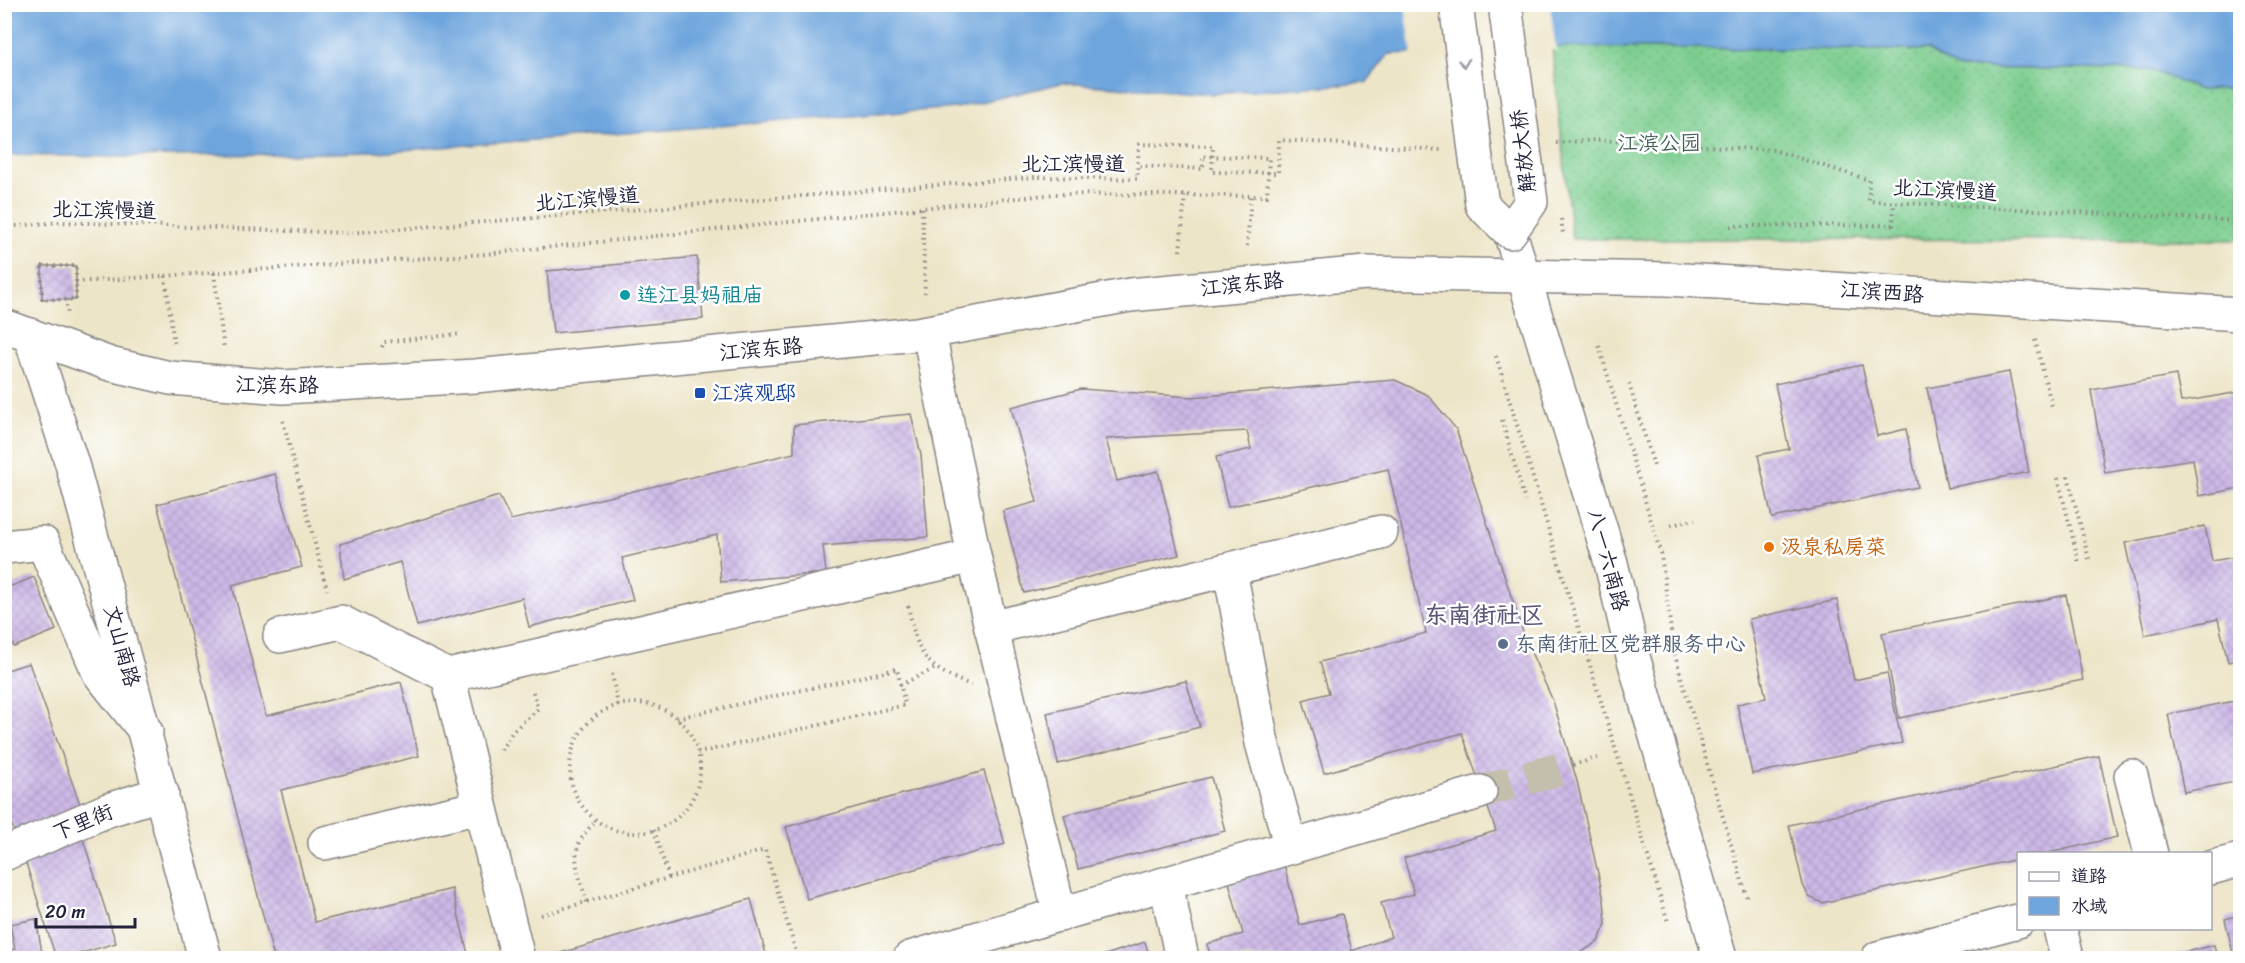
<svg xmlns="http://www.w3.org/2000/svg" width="2245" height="963" font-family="Sriracha,'LXGW WenKai TC',sans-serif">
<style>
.grass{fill:url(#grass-dots);stroke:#507866;stroke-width:1.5}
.water{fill:#6ea5dd;stroke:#48648c;stroke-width:1.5}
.pier{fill:#ede5c8}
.building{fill:url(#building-cross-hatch)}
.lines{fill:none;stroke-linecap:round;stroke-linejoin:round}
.minor-tunnel{stroke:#c4beac;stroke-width:33;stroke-dasharray:33 16;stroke-linecap:butt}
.minor-casing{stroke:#888482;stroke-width:36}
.major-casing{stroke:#888482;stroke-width:36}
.path{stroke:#888482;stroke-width:4;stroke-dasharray:1.5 4.5;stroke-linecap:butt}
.minor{stroke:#fff;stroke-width:33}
.major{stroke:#fff;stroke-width:33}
.major-bridge-casing{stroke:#888482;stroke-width:36;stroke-linecap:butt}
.path-bridge{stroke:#888482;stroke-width:4;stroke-dasharray:1.5 4.5;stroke-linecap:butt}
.major-bridge{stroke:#fff;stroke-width:33}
.oneway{stroke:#9c9ca7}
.culture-dot{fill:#0f9aa8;stroke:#fff;stroke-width:2}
.transit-dot{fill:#1a4fb4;stroke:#fff;stroke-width:2}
.food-dot{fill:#e8710a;stroke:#fff;stroke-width:2}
.service-dot{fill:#5c6f8a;stroke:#fff;stroke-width:2}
.labels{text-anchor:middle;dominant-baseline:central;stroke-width:5;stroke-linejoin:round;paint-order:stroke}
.park-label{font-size:21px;fill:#425e59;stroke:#fff}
.street-label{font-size:21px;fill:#22223b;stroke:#fff}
.culture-label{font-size:21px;fill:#0d838f;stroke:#fff;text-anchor:start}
.transit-label{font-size:21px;fill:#164399;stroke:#fff;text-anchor:start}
.food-label{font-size:21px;fill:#c56008;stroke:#fff;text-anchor:start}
.service-label{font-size:21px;fill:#4e5e75;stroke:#fff;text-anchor:start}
.quarter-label{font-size:24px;font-weight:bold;fill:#5e5777;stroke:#fff}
</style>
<defs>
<pattern id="grass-dots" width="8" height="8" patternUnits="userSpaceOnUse" patternTransform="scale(1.5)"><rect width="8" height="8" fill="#7dce90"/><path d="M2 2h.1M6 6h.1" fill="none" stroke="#6cb17d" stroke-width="1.8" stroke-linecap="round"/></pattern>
<pattern id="building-cross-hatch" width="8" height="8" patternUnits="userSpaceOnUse" patternTransform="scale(1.5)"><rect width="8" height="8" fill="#cdb9e7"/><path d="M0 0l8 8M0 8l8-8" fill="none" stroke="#b09fc7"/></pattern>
</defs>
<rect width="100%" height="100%" fill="#fff"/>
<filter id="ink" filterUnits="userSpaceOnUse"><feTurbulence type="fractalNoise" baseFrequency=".0167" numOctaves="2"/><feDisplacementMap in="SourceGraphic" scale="12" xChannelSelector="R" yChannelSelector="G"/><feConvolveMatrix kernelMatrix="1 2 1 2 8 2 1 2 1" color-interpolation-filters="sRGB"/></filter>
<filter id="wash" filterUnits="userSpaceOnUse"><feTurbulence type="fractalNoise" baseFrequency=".008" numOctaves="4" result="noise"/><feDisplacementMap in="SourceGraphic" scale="24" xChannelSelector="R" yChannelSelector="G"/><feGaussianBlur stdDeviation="1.35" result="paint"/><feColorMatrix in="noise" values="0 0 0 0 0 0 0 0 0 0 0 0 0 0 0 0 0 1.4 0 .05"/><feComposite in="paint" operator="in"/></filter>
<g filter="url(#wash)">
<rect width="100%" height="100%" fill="#ede5c8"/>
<path class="grass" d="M1552,47L1927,50L1957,68L2151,70L2200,90L2240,88V240L1572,239Z"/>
<path class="water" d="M5,5H2240V88L2200,90L2151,70L1957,68L1927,50L1552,47L1389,54L1366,83L1210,94L1062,83L956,108L377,152L122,157L5,155Z"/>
<path class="pier" d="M1405,5H1550L1556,50L1412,56Z"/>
<g id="blocks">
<g class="building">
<path d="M697,257L703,319L553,333L547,271Z"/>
<path d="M42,266H76V300L42,299Z"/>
<path d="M1862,365L1877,436L1906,429L1918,487L1772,518L1758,455L1789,449L1775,384Z"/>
<path d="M2009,372L2029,472L1947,488L1927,388Z"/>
<path d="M2176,375L2181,402L2240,392V488L2199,496L2193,459L2105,473L2091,390Z"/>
<path d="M1395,380L1428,395L1456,429L1526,641L1553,701L1577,781L1604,900L1606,924L1598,942L1580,953L1561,958H1211L1207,944L1243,934L1227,875L1283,861L1300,925L1342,914L1352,951L1391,937L1381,903L1414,894L1404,858L1496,831L1462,733L1324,773L1303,700L1329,693L1320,662L1426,633L1388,469L1228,507L1216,457L1251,449L1247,431L1106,439L1117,481L1158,471L1179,555L1024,593L1003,511L1037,502L1011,407L1081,389L1192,397Z"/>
<path d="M911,414L921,455L928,537L823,546L826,573L721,582L717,535L622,558L633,600L529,627L522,598L417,626L400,562L344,579L340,544L499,496L511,520L794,453V425Z"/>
<path d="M275,474L302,567L232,585L266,716L401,682L419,756L281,790L315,922L452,889L469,958H274L157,504Z"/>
<path d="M2205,526L2212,561L2240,556V660L2228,662L2218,619L2145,635L2125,543Z"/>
<path d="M34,577L56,630L14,647L4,623V589Z"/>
<path d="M2066,595L2083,680L1899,718L1882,633Z"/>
<path d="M1837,600L1854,680L1887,673L1902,743L1752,774L1737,704L1766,698L1749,619Z"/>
<path d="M29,663L81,807L14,831L4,805V671Z"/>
<path d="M1186,681L1200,727L1058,764L1047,713Z"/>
<path d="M2240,700V781L2184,792L2168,714Z"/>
<path d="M2099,756L2117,837L2045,854H2018V859L1822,903L1809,897L1803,885L1789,825Z"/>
<path d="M984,771L1005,844L807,899L786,827Z"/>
<path d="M1211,777L1225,831L1078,869L1064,815Z"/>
<path d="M82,836L116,943L65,958H56L23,854Z"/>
<path d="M751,899L767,958H554L553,955Z"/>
<path d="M2240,915V958H2234L2225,919Z"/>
<path d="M36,919L43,958H4V951L15,949L10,924Z"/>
<path d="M1145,942L1150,958H1096Z"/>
<path d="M2214,945L2217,958H2161Z"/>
</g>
</g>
</g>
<g filter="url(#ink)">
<use href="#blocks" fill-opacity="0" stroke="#888482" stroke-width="1.5"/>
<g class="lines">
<path class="minor-tunnel" d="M1480,792L1573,765"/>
<defs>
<g id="minor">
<path d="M929,333L974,556L1060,915"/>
<path d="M4,547L43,543L99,673L146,732"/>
<path d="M1230,570L1262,743L1291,847"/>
<path d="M991,628L1381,532"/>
<path d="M280,636L341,622L448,676L974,556"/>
<path d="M448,676L518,958"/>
<path d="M2131,776L2151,854"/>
<path d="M325,843L480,807"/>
<path d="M4,854L108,810L162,793"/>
<path d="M2210,868L2240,860"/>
<path d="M1166,884L1182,958"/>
<path d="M2060,928L2067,958"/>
<path d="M910,958L1480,792"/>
<path d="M1878,958L2018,921"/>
</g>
<g id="major">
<path d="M1510,232L1611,563L1634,660L1720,958"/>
<path d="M4,326L110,364L170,378L283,387L475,376L917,334L1130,295L1366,273L1667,279L2240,314"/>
<path d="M30,335L72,464L205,958"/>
</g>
</defs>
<use href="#minor" class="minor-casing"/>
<use href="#major" class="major-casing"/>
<g class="path">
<path d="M1556,143L1597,140L1773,150L1869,180V201L2240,221"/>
<path d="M922,208L925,293"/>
<path d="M1730,226L1893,225L1894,202"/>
<path d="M4,227L60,222L349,233L1035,177L1137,179L1139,144L1213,146L1212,172L1278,173L1279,140L1441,150"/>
<path d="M1247,246L1251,196"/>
<path d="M1180,251L1185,196"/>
<path d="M214,273L224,349"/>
<path d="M165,276L174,344"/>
<path d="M67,299V313"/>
<path d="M2035,340L2052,407"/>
<path d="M1599,346L1661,554L1674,653L1748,901"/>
<path d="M382,347L384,342L461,334"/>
<path d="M1496,356L1668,922"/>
<path d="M1629,384L1654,466"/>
<path d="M1502,420L1525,501"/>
<path d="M283,421L327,590"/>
<path d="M2068,476L2089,559"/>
<path d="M2058,478L2079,563"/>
<path d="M1671,525L1695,520"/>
<path d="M908,606C918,654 923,667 971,685"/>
<path d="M612,674L618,705"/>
<path d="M900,685L936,668"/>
<circle cx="635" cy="768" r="65"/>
<path d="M677,718L897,669L905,705L698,753"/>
<path d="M501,750L513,731L538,709L532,689"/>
<path d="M1573,765L1597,758"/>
<path d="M654,830L669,878"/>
<path d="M587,902C576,866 566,849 597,820"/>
<path d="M541,915L765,850L798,958"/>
</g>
<use href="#minor" class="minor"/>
<use href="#major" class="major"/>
<defs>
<path id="major-bridge" d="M1456,4L1482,205L1510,232L1531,202L1505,4"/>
</defs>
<use href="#major-bridge" class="major-bridge-casing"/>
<g class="path-bridge">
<path d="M1561,219L1563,233"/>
<path d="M42,266H76V300L42,299Z"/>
<path d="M76,282L485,254L1055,194L1267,196L1269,158L1203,156V169L1138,166"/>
</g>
<use href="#major-bridge" class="major-bridge"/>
</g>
<defs><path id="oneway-chevron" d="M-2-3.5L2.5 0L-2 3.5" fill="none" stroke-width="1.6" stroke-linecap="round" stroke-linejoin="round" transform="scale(1.5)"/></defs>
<use class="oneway" href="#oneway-chevron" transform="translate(1464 63) rotate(83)"/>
</g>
<circle class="culture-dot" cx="625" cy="295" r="6"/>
<rect class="transit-dot" x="694" y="387" width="12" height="12" rx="3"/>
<circle class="food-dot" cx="1769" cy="547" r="6"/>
<circle class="service-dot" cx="1503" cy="644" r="6"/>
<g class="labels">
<g class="park-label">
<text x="1659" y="143">江滨公园</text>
</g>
<g class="street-label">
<text transform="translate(1523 151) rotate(-97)">解放大桥</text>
<text x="1073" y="164">北江滨慢道</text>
<text transform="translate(1945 190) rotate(3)">北江滨慢道</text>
<text transform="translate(587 199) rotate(-5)">北江滨慢道</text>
<text transform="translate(104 210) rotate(1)">北江滨慢道</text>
<text transform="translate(1242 284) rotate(-6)">江滨东路</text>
<text transform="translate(1882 292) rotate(4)">江滨西路</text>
<text transform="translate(761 349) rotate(-5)">江滨东路</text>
<text transform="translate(277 385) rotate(1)">江滨东路</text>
<text transform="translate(1608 560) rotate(75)">八一六南路</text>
<text transform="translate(122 646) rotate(75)">文山南路</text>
<text transform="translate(83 822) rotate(-22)">下里街</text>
</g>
<g class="culture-label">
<text x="637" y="295">连江县妈祖庙</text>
</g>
<g class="transit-label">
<text x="712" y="393">江滨观邸</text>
</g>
<g class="food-label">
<text x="1781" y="547">汲泉私房菜</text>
</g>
<g class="service-label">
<text x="1515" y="644">东南街社区党群服务中心</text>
</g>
<g class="quarter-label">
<text x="1484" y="615">东南街社区</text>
</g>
</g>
<rect width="2245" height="963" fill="none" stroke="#fff" stroke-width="24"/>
<rect x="2017" y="852" width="195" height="78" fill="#ffffff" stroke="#a7a7b1" stroke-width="1.5"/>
<rect x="2029" y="872" width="30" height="9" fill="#ffffff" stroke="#a7a7b1" stroke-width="1.5"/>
<text x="2071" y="882" font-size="18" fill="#22223b">道路</text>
<rect x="2029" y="897" width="30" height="18" fill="#6ea5dd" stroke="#a7a7b1" stroke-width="1.5"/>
<text x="2071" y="912" font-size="18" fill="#22223b">水域</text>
<path d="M36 918v9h99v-9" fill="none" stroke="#22223b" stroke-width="3"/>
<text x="45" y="918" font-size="18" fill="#22223b" stroke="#ffffff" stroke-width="4.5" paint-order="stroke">20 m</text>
</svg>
